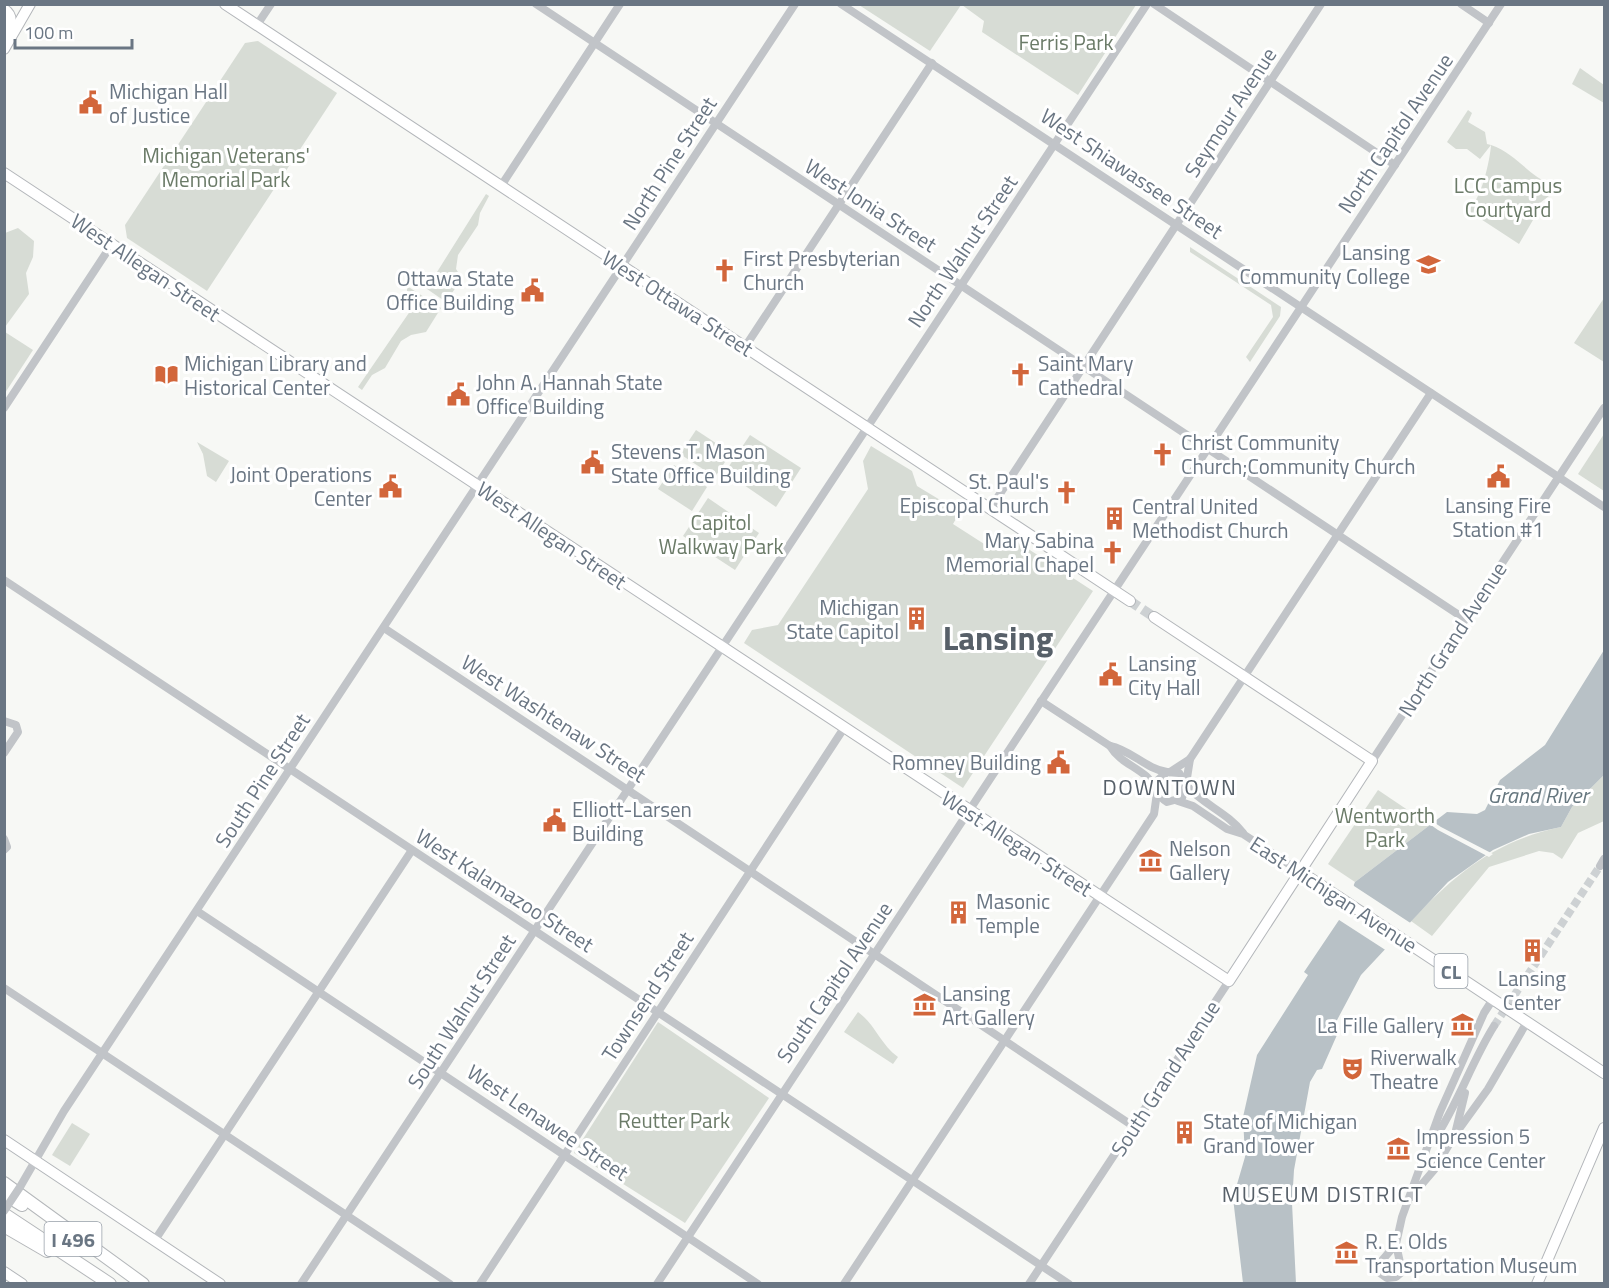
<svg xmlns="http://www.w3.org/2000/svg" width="1609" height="1288" font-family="'Titillium Web',sans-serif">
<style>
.green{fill:#d7dcd5}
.water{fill:#b8c1c6}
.pier{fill:#f7f8f5}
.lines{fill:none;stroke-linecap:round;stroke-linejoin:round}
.minor-tunnel{stroke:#cdd1d3;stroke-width:8;stroke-dasharray:8 4;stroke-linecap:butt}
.major-tunnel{stroke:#cdd1d3;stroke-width:10;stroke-dasharray:10 5;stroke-linecap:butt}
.major-casing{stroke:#b3b6ba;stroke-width:12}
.highway-casing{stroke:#b4b7ba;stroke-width:14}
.minor{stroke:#c1c4c8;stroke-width:8}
.major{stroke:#fff;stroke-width:10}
.highway{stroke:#fff;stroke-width:12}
.minor-bridge{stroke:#c1c4c8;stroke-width:8}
.labels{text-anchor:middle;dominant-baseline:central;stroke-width:6;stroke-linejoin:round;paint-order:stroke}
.shield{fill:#fff;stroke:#979fa8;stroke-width:1.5}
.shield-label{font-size:20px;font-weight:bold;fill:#6a7683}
.park-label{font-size:21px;fill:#6b7b68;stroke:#fff}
.poi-label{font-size:21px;fill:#6a7683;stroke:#fff;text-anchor:start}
.street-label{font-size:21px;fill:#6a7683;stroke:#fff}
.neighbourhood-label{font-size:22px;letter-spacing:1.5px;fill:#576069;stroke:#fff}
.water-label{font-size:22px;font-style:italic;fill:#66777f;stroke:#fff}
.town-label{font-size:33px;font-weight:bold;fill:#576069;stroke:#fff}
</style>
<rect width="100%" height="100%" fill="#f7f8f5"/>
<g class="green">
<path d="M859,5H961L930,51Z"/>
<path d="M962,5L1136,4V5L1078,95L982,32L984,21Z"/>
<path d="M258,41L337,93L207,291L127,238L125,225L245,43Z"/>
<path d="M1580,68L1604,85V103L1572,84Z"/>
<path d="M1468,110L1472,113L1468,122L1485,132L1487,144L1491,145L1480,159L1467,149H1456L1447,142Z"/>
<path d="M1491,145C1517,154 1528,176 1553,185L1549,196L1536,206L1533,220L1519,244L1467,210C1481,203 1490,160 1491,145Z"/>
<path d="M486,194L489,196L480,213L478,225L458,255L456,269L462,278L446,302L411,278L424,276L432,280Z"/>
<path d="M18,228L34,241L33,257L26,273L29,294L5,327V233Z"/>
<path d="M1190,247L1281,307L1280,316L1250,362L1246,357L1273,317L1271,305L1190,252Z"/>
<path d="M407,286L441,308L426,332L411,335L401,341L385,368L372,375L362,390L358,387L415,304L407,299Z"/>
<path d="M1604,298V297V362L1574,343Z"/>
<path d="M5,332L33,350L5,393Z"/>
<path d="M696,430L731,453L715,477L680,454Z"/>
<path d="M1604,434V491L1578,474Z"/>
<path d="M750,435L801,468L776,507L725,472Z"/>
<path d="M197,442L229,461L216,482L207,476L203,454Z"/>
<path d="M871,446L912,471L917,486L960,512L953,524L992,549H1010L1016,541L1093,591L963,788L744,643L752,630L778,625L868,489L863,461Z"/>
<path d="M674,465L707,487L692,511L658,489Z"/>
<path d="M708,498L759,533L735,570L683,536Z"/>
<path d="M1604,775V821L1578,833L1562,859L1553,853L1539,851L1489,867L1432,936L1411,921C1456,873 1495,841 1561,827L1572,807Z"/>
<path d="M1378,790L1430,825L1355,882L1328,864Z"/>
<path d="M858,1012C875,1024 880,1044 898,1057L893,1064L844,1032Z"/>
<path d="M658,1022L769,1098L685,1223L574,1153Z"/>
<path d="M72,1123L90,1134L70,1166L52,1155Z"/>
</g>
<path class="water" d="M1604,650V775L1572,807L1561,827L1529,834L1493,850L1448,882L1361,975L1336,1022L1337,1035L1322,1069L1317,1070L1310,1082L1294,1170L1292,1203L1296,1283H1243L1233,1198L1245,1157L1243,1117L1257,1055L1308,975L1304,972L1339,920L1355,882L1447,812L1477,814L1485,810L1500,780L1545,745Z"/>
<g class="pier">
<path d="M1432,821L1441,827L1493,854L1489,857L1438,830L1428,823Z"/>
<path d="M1352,882L1354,886L1412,924L1387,951L1336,918Z"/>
</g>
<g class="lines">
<path class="minor-tunnel" d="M1494,1026L1600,866"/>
<path class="major-tunnel" d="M1130,601L1154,617"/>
<defs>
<g id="major">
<path d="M225,4L1130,601"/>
<path d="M4,9C15,17 10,24 5,35"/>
<path d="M4,49L30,4"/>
<path d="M4,173L1229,981L1372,761L1154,617"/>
<path d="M1301,872L1604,1073"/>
<path d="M4,1140L220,1284"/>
<path d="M4,1272L22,1284"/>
<path d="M1537,1284L1604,1128"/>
</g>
<g id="highway">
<path d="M4,1183L143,1284"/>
<path d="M4,1194L22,1205"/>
<path d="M4,1214L110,1284"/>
<path d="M4,1226L47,1251"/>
</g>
</defs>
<use href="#major" class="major-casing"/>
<use href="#highway" class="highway-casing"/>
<g class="minor">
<path d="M536,4L1465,619"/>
<path d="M841,4L1604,507"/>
<path d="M1154,4L1395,165"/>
<path d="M1461,4L1489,23"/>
<path d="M257,25L271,4"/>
<path d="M501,186L620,4"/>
<path d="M745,347L932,63"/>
<path d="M4,408L112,244"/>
<path d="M990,509L1321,4"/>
<path d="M4,580L1069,1284"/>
<path d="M384,628L1133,1126"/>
<path d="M1041,701L1110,746C1131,750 1146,769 1167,772"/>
<path d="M4,721L16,725L18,732L4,753"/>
<path d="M1110,746C1119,761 1133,765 1146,776C1155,784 1156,796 1167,802L1182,798L1186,784L1179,773L1167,772L1158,780L1157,791"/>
<path d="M1372,761L1604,408"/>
<path d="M1170,772L1190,759L1431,393"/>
<path d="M1186,784L1190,759"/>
<path d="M1187,786C1204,805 1228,813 1243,833"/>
<path d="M1178,801L1193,806L1227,829L1243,834L1301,872"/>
<path d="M4,839L7,847L4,850"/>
<path d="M1600,866L1604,859"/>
<path d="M197,911L758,1284"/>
<path d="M4,988L450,1284"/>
<path d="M1456,1130L1465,1093"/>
<path d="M1434,1140C1458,1104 1471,1063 1494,1026"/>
<path d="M20,1187L64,1111L795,4"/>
<path d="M1411,1197L1434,1170L1454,1136L1488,1089L1527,1022"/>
<path d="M155,1240L412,850"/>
<path d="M1396,1244L1402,1217L1440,1112L1484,1013L1493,999"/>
<path d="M1396,1244L1402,1272L1396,1277L1387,1278L1380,1273L1379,1264Z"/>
<path d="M301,1284L1147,4"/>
<path d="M480,1284L844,728"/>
<path d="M657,1284L1501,4"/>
<path d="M844,1284L1154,814L1157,793"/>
<path d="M1029,1284L1229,981"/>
</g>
<use href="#major" class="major"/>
<use href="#highway" class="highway"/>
<path class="minor-bridge" d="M4,1211L20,1187"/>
</g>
<defs>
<symbol id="civic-bare" viewBox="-9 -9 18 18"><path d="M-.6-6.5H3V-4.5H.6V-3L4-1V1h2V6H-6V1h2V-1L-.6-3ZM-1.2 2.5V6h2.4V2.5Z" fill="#d2663b" stroke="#fff" stroke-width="2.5" paint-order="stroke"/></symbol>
<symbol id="university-bare" viewBox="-9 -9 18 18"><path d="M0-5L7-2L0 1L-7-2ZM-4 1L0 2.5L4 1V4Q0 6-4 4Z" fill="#d2663b" stroke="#fff" stroke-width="2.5" paint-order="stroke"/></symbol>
<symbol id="church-bare" viewBox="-9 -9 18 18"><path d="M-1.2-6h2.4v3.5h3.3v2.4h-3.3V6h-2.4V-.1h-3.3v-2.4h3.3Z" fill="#d2663b" stroke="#fff" stroke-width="2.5" paint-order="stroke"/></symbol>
<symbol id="library-bare" viewBox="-9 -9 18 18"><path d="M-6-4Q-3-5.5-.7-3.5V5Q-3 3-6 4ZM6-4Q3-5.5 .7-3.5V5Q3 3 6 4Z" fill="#d2663b" stroke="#fff" stroke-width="2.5" paint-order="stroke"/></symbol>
<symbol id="building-bare" viewBox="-9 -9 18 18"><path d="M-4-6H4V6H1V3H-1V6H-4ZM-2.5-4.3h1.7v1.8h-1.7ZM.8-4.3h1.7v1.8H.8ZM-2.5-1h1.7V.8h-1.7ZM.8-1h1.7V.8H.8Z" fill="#d2663b" stroke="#fff" stroke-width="2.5" paint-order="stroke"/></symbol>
<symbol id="museum-bare" viewBox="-9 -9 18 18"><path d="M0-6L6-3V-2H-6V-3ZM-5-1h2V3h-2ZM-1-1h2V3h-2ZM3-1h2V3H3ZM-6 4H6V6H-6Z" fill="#d2663b" stroke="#fff" stroke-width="2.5" paint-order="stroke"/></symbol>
<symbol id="theatre-bare" viewBox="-9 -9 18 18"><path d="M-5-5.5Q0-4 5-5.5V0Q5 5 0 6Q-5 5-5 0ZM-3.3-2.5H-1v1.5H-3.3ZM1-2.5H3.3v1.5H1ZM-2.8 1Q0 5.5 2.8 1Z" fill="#d2663b" stroke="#fff" stroke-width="2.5" paint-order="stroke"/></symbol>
</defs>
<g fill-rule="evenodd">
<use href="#civic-bare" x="74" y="86" width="33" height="33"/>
<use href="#university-bare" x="1412" y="248" width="33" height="33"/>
<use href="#church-bare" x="708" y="254" width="33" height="33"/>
<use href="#civic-bare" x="516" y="274" width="33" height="33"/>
<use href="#library-bare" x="150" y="358" width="33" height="33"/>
<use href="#church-bare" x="1004" y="358" width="33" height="33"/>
<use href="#civic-bare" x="442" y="378" width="33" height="33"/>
<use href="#church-bare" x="1146" y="438" width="33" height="33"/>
<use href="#civic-bare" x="576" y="446" width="33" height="33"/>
<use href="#civic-bare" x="1482" y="460" width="33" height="33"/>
<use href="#civic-bare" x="374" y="470" width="33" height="33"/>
<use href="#church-bare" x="1050" y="476" width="33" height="33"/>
<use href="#building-bare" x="1098" y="502" width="33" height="33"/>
<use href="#church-bare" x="1096" y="536" width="33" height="33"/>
<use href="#building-bare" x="900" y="602" width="33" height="33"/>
<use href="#civic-bare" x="1094" y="658" width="33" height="33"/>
<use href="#civic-bare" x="1042" y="746" width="33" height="33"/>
<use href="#civic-bare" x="538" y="804" width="33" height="33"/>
<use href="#museum-bare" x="1134" y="844" width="33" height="33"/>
<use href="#building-bare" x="942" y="896" width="33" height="33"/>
<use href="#building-bare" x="1516" y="934" width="33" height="33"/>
<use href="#museum-bare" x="908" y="988" width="33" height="33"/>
<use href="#museum-bare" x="1446" y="1008" width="33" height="33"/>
<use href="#theatre-bare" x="1336" y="1052" width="33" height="33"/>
<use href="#building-bare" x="1168" y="1116" width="33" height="33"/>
<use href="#museum-bare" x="1382" y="1132" width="33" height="33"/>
<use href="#museum-bare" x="1330" y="1236" width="33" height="33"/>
</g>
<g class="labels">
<g class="shield">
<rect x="1434.5" y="954" width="33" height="34" rx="4.5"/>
<rect x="44.5" y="1222" width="57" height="34" rx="4.5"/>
</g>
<g class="shield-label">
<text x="1451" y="971">CL</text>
<text x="73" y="1239">I 496</text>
</g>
<g class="park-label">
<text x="1066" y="42">Ferris Park</text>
<text x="226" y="155">Michigan Veterans'<tspan x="226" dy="24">Memorial Park</tspan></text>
<text x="1508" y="185">LCC Campus<tspan x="1508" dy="24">Courtyard</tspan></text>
<text x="721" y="522">Capitol<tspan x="721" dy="24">Walkway Park</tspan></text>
<text x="1385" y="815">Wentworth<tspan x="1385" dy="24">Park</tspan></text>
<text x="674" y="1120">Reutter Park</text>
</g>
<g class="poi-label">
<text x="109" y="91">Michigan Hall<tspan x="109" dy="24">of Justice</tspan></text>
<text x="1410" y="252" text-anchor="end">Lansing<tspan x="1410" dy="24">Community College</tspan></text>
<text x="743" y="258">First Presbyterian<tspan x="743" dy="24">Church</tspan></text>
<text x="514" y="278" text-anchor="end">Ottawa State<tspan x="514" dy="24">Office Building</tspan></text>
<text x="184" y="363">Michigan Library and<tspan x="184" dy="24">Historical Center</tspan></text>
<text x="1038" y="363">Saint Mary<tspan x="1038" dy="24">Cathedral</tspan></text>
<text x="476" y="382">John A. Hannah State<tspan x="476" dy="24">Office Building</tspan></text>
<text x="1181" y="442">Christ Community<tspan x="1181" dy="24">Church;Community Church</tspan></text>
<text x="611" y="451">Stevens T. Mason<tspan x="611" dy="24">State Office Building</tspan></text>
<text x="372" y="474" text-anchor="end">Joint Operations<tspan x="372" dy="24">Center</tspan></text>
<text x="1049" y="481" text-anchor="end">St. Paul's<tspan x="1049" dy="24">Episcopal Church</tspan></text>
<text x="1498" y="505" text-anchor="middle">Lansing Fire<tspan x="1498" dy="24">Station #1</tspan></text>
<text x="1132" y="506">Central United<tspan x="1132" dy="24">Methodist Church</tspan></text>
<text x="1094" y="540" text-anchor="end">Mary Sabina<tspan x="1094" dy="24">Memorial Chapel</tspan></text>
<text x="899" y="607" text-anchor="end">Michigan<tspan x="899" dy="24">State Capitol</tspan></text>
<text x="1128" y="663">Lansing<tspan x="1128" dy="24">City Hall</tspan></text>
<text x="1041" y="762" text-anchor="end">Romney Building</text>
<text x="572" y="809">Elliott-Larsen<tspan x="572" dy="24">Building</tspan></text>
<text x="1169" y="848">Nelson<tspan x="1169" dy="24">Gallery</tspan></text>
<text x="976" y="901">Masonic<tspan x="976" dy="24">Temple</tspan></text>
<text x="1532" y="978" text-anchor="middle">Lansing<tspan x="1532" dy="24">Center</tspan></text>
<text x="942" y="993">Lansing<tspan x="942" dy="24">Art Gallery</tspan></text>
<text x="1444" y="1025" text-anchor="end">La Fille Gallery</text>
<text x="1370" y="1057">Riverwalk<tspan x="1370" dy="24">Theatre</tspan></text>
<text x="1203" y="1121">State of Michigan<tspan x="1203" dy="24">Grand Tower</tspan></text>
<text x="1416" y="1136">Impression 5<tspan x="1416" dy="24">Science Center</tspan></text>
<text x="1365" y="1241">R. E. Olds<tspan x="1365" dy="24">Transportation Museum</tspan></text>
</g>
<g class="street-label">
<text transform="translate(1230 112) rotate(-57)">Seymour Avenue</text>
<text transform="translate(1395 133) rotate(-56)">North Capitol Avenue</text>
<text transform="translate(669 163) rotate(-57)">North Pine Street</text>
<text transform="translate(1132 173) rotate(34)">West Shiawassee Street</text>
<text transform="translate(871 205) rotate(33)">West Ionia Street</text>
<text transform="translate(962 251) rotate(-56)">North Walnut Street</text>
<text transform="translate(146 267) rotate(34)">West Allegan Street</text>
<text transform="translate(678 303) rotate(33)">West Ottawa Street</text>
<text transform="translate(552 535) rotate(34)">West Allegan Street</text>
<text transform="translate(1452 639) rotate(-57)">North Grand Avenue</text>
<text transform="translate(554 718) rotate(33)">West Washtenaw Street</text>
<text transform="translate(262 780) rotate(-57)">South Pine Street</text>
<text transform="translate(1017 843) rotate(33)">West Allegan Street</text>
<text transform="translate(505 890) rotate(33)">West Kalamazoo Street</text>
<text transform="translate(1334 894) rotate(33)">East Michigan Avenue</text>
<text transform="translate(834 982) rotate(-56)">South Capitol Avenue</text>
<text transform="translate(647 996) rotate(-57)">Townsend Street</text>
<text transform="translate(461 1011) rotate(-57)">South Walnut Street</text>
<text transform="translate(1165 1078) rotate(-57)">South Grand Avenue</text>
<text transform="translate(548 1122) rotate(34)">West Lenawee Street</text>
</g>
<g class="neighbourhood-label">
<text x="1170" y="787">DOWNTOWN</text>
<text x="1323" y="1194">MUSEUM DISTRICT</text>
</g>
<g class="water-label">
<text x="1538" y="795">Grand River</text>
</g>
<g class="town-label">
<text x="998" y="638">Lansing</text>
</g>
</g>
<rect width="1609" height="1288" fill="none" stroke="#6a7683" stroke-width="12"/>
<path d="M15 39v9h117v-9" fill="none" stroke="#6a7683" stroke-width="3"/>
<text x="24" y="39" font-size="18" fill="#6a7683" stroke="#ffffff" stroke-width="4.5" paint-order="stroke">100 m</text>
</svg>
